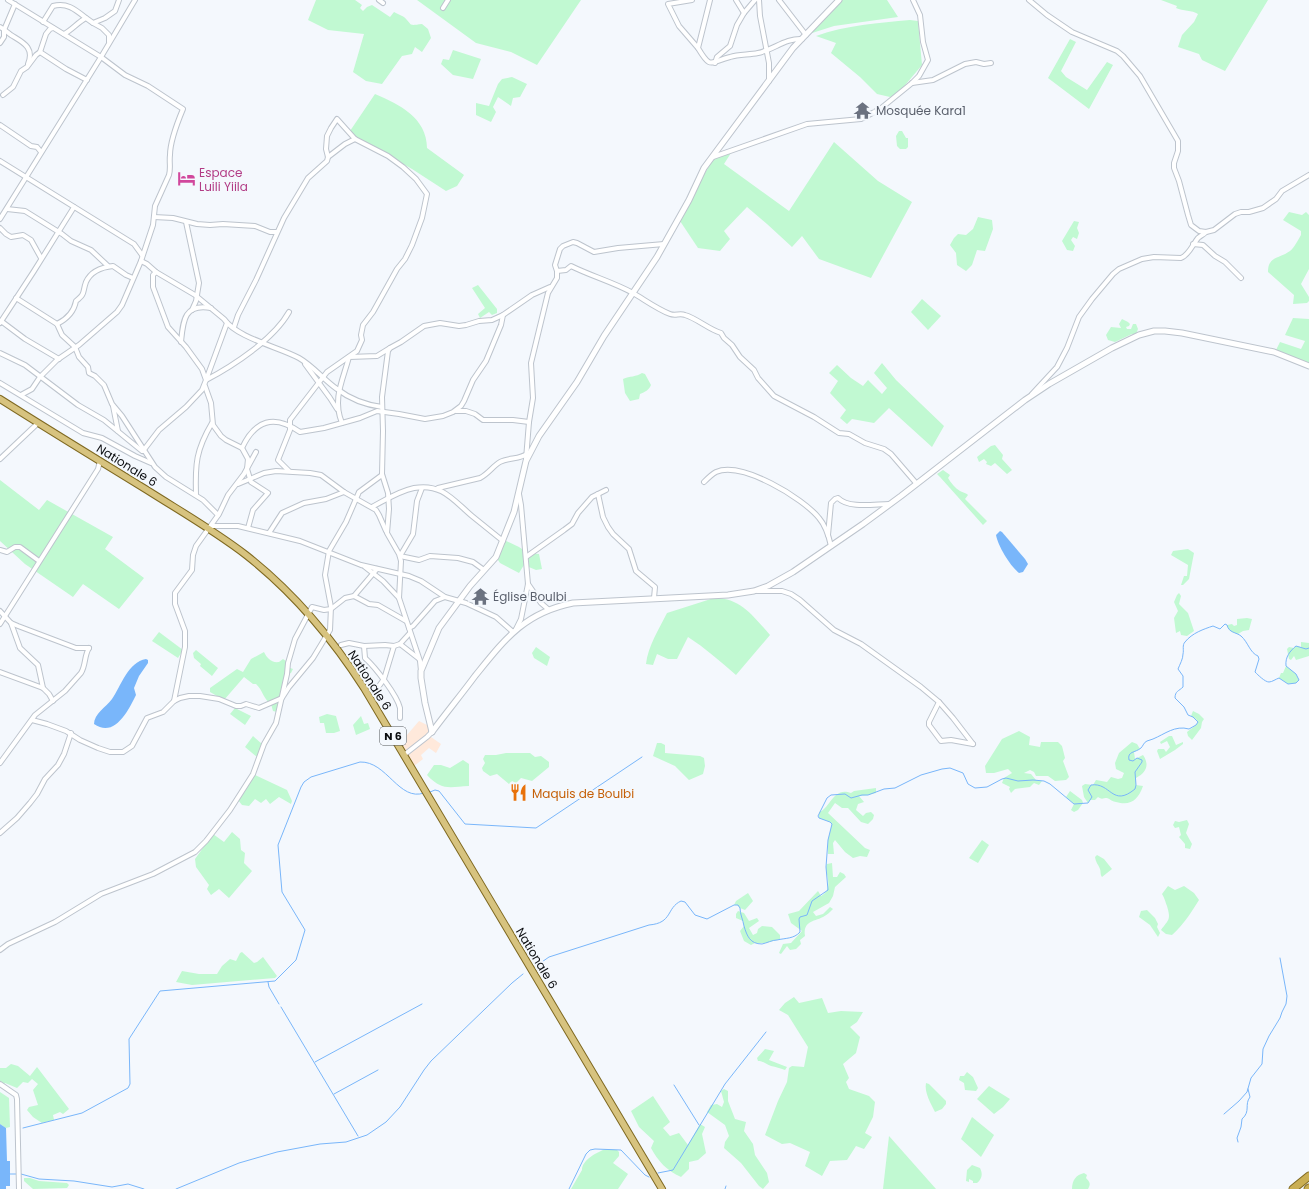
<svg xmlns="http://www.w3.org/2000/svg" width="1309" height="1189" font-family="Poppins,sans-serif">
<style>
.commercial{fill:#ffe9db}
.green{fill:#c1f9d2}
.water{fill:#79b6fa}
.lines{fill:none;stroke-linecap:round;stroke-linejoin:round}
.stream{stroke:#79b6fa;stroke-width:1}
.minor-casing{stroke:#bdc4cd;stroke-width:6}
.tertiary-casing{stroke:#bdc4cd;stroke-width:7}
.primary-casing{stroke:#7f6921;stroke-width:8}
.trunk-casing{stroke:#7f6921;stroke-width:9}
.minor{stroke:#fff;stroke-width:4}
.tertiary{stroke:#fff;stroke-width:5}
.primary{stroke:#d7c37f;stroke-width:6}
.trunk{stroke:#caaf54;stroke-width:7}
.labels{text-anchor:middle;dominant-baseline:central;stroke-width:4;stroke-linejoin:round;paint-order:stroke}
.shield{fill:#f4f8fd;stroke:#515457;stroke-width:1}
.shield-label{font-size:11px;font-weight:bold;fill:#0b0d10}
.worship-label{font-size:12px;fill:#5b616d;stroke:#f4f8fd;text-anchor:start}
.hotel-label{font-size:12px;fill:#b23c85;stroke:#f4f8fd;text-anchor:start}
.street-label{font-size:12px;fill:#0b0d10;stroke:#f4f8fd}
.food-label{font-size:12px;fill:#c56008;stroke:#f4f8fd;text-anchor:start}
</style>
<rect width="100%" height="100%" fill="#f4f8fd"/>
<path class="commercial" d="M419,721L431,727L432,731L431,737L441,744L436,753L429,748L421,755L423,759L414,766L402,746L407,742V735Z"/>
<g class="green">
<path d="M316,0H355L362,5L360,8L363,11L367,7L372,5L390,17L394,12C397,14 401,15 404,17C413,25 407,26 422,24L428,29L431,38L422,52L415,47L412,54L402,56L382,84L366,81L353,72L364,34L328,30L308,20Z"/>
<path d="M417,0H581L537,65L511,52L476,43Z"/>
<path d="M841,0H887L898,17L834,26L809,34Z"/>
<path d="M1161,0H1268L1225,71L1202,60L1199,54L1178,47L1182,35L1194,22L1198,14C1192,10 1183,11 1176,8L1177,6Z"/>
<path d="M910,20L918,21L922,65L896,96L890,97L877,94L860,77L831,53L836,43L816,36C846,25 879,23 910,20Z"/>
<path d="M1070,39L1076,42L1061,71L1066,77L1087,90L1107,62L1113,65L1089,109L1048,78Z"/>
<path d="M453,50L481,59L473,79L453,75L441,64L443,59L449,60Z"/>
<path d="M512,77L527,84L520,97L513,98L511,106L498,97L493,107L496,112L491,122L476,115V103L489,106L498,84L502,79Z"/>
<path d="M375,94C399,104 427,118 427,148L464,175L457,186L446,191L412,169L355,137L350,131Z"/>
<path d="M899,131H902L906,138H908V147L906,149H900L897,146L896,136Z"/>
<path d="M834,142L878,181L912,202L871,278L819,259L802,236L792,247L767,224L747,207L724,231L730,239L720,251L698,248L680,221L702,178L714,158L731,153L724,164L789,211Z"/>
<path d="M1289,212L1302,215L1306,212L1309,215V269L1301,284L1309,297V301L1307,303L1293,304L1294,295L1268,272C1268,256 1279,259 1290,251C1294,248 1298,240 1301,235V231L1283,220Z"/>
<path d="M978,217L992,220L993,229L985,251L977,250L972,265L966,271L957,265L956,253L950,245L954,238L958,234L966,235L973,229Z"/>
<path d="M1074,221L1079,222L1077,228L1079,233L1077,239L1073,237L1071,240L1075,246L1073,251L1067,250L1062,241Z"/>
<path d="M478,285L497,309V313L492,315L489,312L480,318L478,314L485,308L472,288Z"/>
<path d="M922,299L941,316L928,330L911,312Z"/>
<path d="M1293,318L1309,319V365L1275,352L1280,342L1301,349L1305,341L1285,335Z"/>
<path d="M1122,319L1128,322L1130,324L1129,326L1126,327L1127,329H1131L1133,324H1136L1138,329L1136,334H1132L1115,342L1108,340L1106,335L1111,327L1121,328L1119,324Z"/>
<path d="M882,363L896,380L944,426L932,447L889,408L874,423L852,419L847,424L840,418L846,410L830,393L838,381L829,373L837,365L851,378L863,386L868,380L882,394L887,388L874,373Z"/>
<path d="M642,373L645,374L651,385C649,390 645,392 640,394L639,399L630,401L625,393L623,379C630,376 636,377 642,373Z"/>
<path d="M995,445L1003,455L1002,459L1012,470L1007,474L995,463L991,466L986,464L987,462L984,459L979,462L977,457L991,446Z"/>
<path d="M943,470L950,475L948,478C951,483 955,488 960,491C963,493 965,492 968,495L965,499L987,521L983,525L940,477L937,474Z"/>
<path d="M0,480L39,510L47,500L113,537L105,549L144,578L119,609L83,584L73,597L25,564L0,541Z"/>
<path d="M504,540L519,547L528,553L539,554L542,569L536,570L524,565L519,573L500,563L496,557Z"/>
<path d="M1188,549L1194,553L1189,579L1183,585H1181L1184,576H1187L1188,565L1171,555L1173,551Z"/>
<path d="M1179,593L1181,596L1179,604L1188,613L1194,631L1187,636L1181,635L1180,631L1176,633L1174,618L1178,611L1174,602L1177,595Z"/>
<path d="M714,598C740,597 754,617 770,635L736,675C720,661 705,648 688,637L677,659H668L657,654L653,665L646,664C648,646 659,629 667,613Z"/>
<path d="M1247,618L1252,619L1249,630L1243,631L1238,634C1233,633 1228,631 1227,625L1232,624L1234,626L1237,625V619Z"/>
<path d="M159,632L183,650L178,658L152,641Z"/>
<path d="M1301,642L1309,643V656L1296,660L1294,656L1291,660L1289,659L1287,649L1289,647L1294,648L1296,646L1301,647Z"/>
<path d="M536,647L550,657L547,666L534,658L532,653Z"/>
<path d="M196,650L218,668L212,676L200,666L201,664L194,658L193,653Z"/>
<path d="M264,652C267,658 271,663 279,662L283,659L286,661L285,666L293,669L291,673L288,674L277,712L273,711L271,704C263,699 263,690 256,684H253L244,677L224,700L210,692V688L237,669L243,672L251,659Z"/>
<path d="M1286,666L1296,674L1299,680L1296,683L1288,684L1279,678L1281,673H1283Z"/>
<path d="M235,708L251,716L245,725L230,714Z"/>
<path d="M1193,711L1199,714L1204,719L1202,722L1201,728L1192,740L1188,736L1187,732L1196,725L1198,722L1196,719L1191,716Z"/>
<path d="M327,714L336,716L340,731L334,733H326L324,723H320L319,717Z"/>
<path d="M361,716L364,724L368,723L370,729L356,735L353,725Z"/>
<path d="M1019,731L1030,737L1029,745L1040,747L1041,742H1058L1062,746L1065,758L1063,761L1069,777L1066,780L1055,781L1048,776H1036L1034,772L1030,770L1024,773L1031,774L1036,780L1042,781L1039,785L1034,783L1030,787L1015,789L1011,793L1009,789L1010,787L1002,783L1004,778L1012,773L1008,769L994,773H986L985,766L1002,739Z"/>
<path d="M253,736L262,744L257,757L245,747Z"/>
<path d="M1169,736H1172L1176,745L1183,742V744L1175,750L1160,759L1157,751L1158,749H1164L1166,752L1170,747L1167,741L1161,744L1160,742Z"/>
<path d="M1132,742L1137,744L1140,749L1134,752L1135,759L1143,755C1150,765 1146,773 1136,778V785L1143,786C1138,800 1131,806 1116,802C1113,802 1110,799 1107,798C1103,798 1102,800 1098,797L1095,800H1090L1088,803L1084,797L1082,786L1085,784L1093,785L1096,780L1107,782L1111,777L1118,779L1122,778L1124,773L1116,769L1115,763L1119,753Z"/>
<path d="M657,743H661L665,745V753L700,756L704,758L705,766L703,774L689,780L675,766L653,756Z"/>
<path d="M506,753H530L535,757L541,756L549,762V767L532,781L521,778L516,783L512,781L509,784L497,774L490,776L483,771L482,768L485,763L483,759L485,755H496Z"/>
<path d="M463,760L469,764V786C449,787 442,791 427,775L434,765H441L450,768Z"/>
<path d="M253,774L287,790L292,801L291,804L279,797L270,804L266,799L261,803L255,799L249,806L242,805L238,800L247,788Z"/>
<path d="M876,788V793L868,795L859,796L864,802L858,804L856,810L863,816L866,813L871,812L874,815L873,819L868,824L861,822L848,808H842L835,803L828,813L865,848L870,850L867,857L860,856L853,858L845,852L835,840L833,843L834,854H828V840L832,824L830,822L819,818V812C830,809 833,786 851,793L854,791Z"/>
<path d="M1070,791L1082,800L1083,803L1078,810L1074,812L1071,810L1074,804L1066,797Z"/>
<path d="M1187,820L1189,824L1186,833L1192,844L1190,849L1185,848V844L1179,837L1181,835L1179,827L1175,828L1173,825L1175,821L1179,822Z"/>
<path d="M232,832L240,839L241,850L245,853L244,863L252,871L229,898L219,889L211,895L207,889L209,885L196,867L195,859L213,834L224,842Z"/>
<path d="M982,840L989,845L978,863L969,858Z"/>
<path d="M1097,855L1104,859L1112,869L1102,877C1100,874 1101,872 1100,869C1098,864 1096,863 1095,857Z"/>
<path d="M832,863L833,877H837L840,872L844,874L846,877L835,887L833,896L829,903L813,912L816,916L823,914L830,907L833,909C830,912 827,915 823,917C813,922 803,921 805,936L800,940L801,944L796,949L790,950L787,946L781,954L779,953L783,944L791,943L802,931L791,923L788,914L799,911L818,891L821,896C833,889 827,879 826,867L827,864Z"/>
<path d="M1168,886L1175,890L1184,886L1194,893L1199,900C1191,913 1183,925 1172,935L1166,934L1161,930C1169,919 1171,920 1167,906C1165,901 1165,899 1162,894Z"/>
<path d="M748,893L753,901L745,910L740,908L737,905H734L736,901Z"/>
<path d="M1147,910L1155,918L1158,924L1157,927L1160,933L1158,937L1150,925L1139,917L1141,911Z"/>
<path d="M738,911L744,913L749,921L757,918L759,921L749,928L753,935L757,933L758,929L762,926L772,927L780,935V939L766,943H755L751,945L744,941L740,931L744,926L743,921L736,918V914Z"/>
<path d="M242,952L254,963L257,962L263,957L277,976L275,978L192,985L176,982L182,971L199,974H217L222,966L230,959L236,961L240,953Z"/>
<path d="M794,997L799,1003L822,998L828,1013L841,1011L863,1012L857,1022L850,1027L860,1037L856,1053L843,1064L849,1078L846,1082L849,1089L869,1096L875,1102L873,1117L865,1133L872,1137L864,1149L856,1146L847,1160L830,1161L822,1176L805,1166L810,1152L790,1143L782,1144L765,1135L778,1101L787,1082L789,1068L792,1066L804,1067L808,1047L788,1015L779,1010L785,1003Z"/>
<path d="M765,1049L774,1051L769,1060L787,1067L785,1070C780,1068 776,1067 771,1066C765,1064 764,1061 758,1061L757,1058Z"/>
<path d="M11,1064L18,1066L30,1076L37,1067L69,1109L63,1114L60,1112L53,1115L54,1120L42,1123L33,1117L27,1110L29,1107L38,1105L33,1090L38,1084L32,1079L28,1083L23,1082L17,1088L5,1083L3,1086L0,1083V1068H6Z"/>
<path d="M967,1072L973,1077L978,1088L976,1091L965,1090L964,1083L959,1080L960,1076H964Z"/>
<path d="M926,1083L929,1084L946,1101V1104L942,1109L935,1112C931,1104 924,1092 926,1083Z"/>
<path d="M989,1086L1010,1099L1003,1107L994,1114L977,1099Z"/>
<path d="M724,1089L728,1091V1101L735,1119L746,1122L744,1131L753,1144L755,1155L767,1173L769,1182L763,1189L759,1186L741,1163L724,1148L725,1142L729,1136L725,1125L707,1112L711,1105L717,1104L722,1107L724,1102L721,1091Z"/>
<path d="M0,1092L9,1098L10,1127L6,1128L0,1124Z"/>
<path d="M653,1096L670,1122L663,1128L670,1136L679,1133L688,1145L700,1124L705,1127L702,1134L706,1153L698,1160L689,1162V1169L681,1177C667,1171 658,1161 651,1148L654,1141L639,1127L631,1111Z"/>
<path d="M972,1117L994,1135L981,1157L961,1139Z"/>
<path d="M889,1136L936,1189H883Z"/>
<path d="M606,1149L617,1150L619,1152V1156L613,1163L628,1174L618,1189H571L582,1170C582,1160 597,1152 606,1149Z"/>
<path d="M972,1165L980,1168C983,1174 982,1179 977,1183H973V1181L969,1179V1182L966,1181L967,1170Z"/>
<path d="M1084,1173L1087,1175L1086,1178C1090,1182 1091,1184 1088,1189H1072C1072,1180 1076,1175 1084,1173Z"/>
<path d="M24,1178H30L39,1181L67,1183L69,1185L67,1188L33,1189L24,1181Z"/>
</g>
<g class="water">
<path d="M1000,531L1002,532L1025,559L1028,564L1023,572L1019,573C1010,566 998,546 996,535Z"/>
<path d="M146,659L148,660V663L139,676L134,688L136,695C129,709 115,739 94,724C94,714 106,707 112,699C121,686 128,662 146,659Z"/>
<path d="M0,1124L6,1128L7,1161H10V1186H6V1189H0Z"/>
</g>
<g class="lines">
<g class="stream">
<path d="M430,792L435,790L439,791L465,824L536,828L642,757"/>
<path d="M539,964L549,957L649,925C673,923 666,908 681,901L685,902L695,915L707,919L734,905H738L740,908C740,914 743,920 744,926C747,936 750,944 762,944C767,943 772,940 777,940C785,938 794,939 800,932L799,919L800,917L807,915L812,901L828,890L826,867L828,840L832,824L830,822L819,818L818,816L827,798L831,795L845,794L851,798L862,795H868L884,789L895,788L921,775L942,769L950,768L963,773L968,784L975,788L987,787L1002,779L1006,778L1018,781L1033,780L1044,781L1050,784L1074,804L1088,803L1092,797L1088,790L1091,785C1111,782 1112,808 1135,789L1136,785L1135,772L1142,762V760L1137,758L1133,761L1129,760C1127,751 1135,753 1141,748C1143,746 1144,742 1147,741C1149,740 1151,740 1153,739C1165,734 1175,725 1189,729L1196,725L1198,722L1193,717L1188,715L1184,707L1175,698C1175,691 1179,691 1183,687V676L1178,669C1180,664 1183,659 1183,654C1184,650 1182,645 1185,642C1192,633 1204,629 1213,626L1220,629L1225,624L1227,625C1229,633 1236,632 1241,636C1248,642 1250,653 1258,656L1259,659L1255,672C1258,675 1265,682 1269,682C1272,682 1276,679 1279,678L1288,684L1296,683L1299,680L1296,674L1286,666C1285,657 1290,651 1296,646L1306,649L1309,648"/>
<path d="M268,982L269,987L279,1004"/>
<path d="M281,1007L358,1136"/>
<path d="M315,1062L422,1004"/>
<path d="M674,1085L699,1125"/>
<path d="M334,1094L378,1070"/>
<path d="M1224,1114L1239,1101L1247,1092L1251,1078L1262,1064L1263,1049L1269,1036L1280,1018L1282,1012L1286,1004L1287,996L1280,958"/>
<path d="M23,1128L82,1113L128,1088L130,1084L129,1039L160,991L275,981L296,960L305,930L282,892L278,845L301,787L304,782L311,777L360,762C387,761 399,802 424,793"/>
<path d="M1238,1142L1237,1138L1241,1127L1242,1119C1251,1111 1244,1105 1250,1097L1248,1089"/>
<path d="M658,1173L673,1170L725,1084L766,1032"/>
<path d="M10,1174H18"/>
<path d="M21,1174L39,1179L74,1181L112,1187L128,1184L144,1189"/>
<path d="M176,1189L239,1163L277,1152L320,1144L346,1142L367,1135L386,1122L400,1107L424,1070L431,1061L512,983L523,974"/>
<path d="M569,1189L586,1154L590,1150L595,1149L621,1150L645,1175L649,1177"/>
<path d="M725,1189L726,1186"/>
</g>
<defs>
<g id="minor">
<path d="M8,0L101,57L125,75L148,86L183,109C178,121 170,142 170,155C169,162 171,168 169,175L155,206L153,225L141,261L122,305L117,312L79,345L57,360L40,377L32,389L21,395"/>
<path d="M379,0L383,3"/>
<path d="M692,0L668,4L679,26L698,48"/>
<path d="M710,0L698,48C711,70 710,62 730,57C739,54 749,55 758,53C773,50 786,38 802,39"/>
<path d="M736,0L744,13"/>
<path d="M759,0L760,16L769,63V81"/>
<path d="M779,0L806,35"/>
<path d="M1029,0L1047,15L1072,32L1117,51L1123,56L1140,76L1178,141V151L1174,163V168L1179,181L1188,215L1191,225L1199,231L1206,232"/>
<path d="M443,8L448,0"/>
<path d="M43,22L53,6C67,2 76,10 86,18"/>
<path d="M93,23L102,28L109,35V42"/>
<path d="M0,27C4,29 7,32 11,35C22,42 35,47 28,64"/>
<path d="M64,34C72,30 78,22 86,18L93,23L105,18L115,11L119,0"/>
<path d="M0,43L4,37V30L15,4"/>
<path d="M40,52L66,69L87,80"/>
<path d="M715,63L717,57L730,46L737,25L744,13L755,0"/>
<path d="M912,83L933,80L965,64L976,62L984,64L991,63"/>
<path d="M3,95L13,87L21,71L27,67L36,55L40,52L46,34L50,29L53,28"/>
<path d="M0,125L31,146L37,147L41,152"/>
<path d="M328,157L345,144L355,139"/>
<path d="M713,157L807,124L861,119L880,109L912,83L919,76L928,60L923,42L920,15L913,0"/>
<path d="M0,161L134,244L142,255"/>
<path d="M7,209L25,211L62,234L71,241L91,250L108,266"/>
<path d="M154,217L173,218L197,224L210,225L223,224L255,226L270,232H277"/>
<path d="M0,219L101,57L135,0"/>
<path d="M186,222L199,283L196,301L192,310"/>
<path d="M0,228L6,234L11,237L23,235L31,240L41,258"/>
<path d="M1193,244L1203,245L1215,256L1225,262L1241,278"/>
<path d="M141,261L147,264L156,272L195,295L224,319C237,338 279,347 299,358C313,366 324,380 337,389C350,399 367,405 382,407"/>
<path d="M557,271L566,270L571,266C591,276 613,282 633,293C645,300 657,309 670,314C675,316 680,313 685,315C698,319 708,329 721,333L724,338L732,345L740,357L754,370L758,378L774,396L814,417L839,433L849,434L865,443L884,449L891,454L916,483"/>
<path d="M16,298L57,324L62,335L75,347L79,357L88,367L89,373L95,376L104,385L112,404L122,416L155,467L166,477L203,500L218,515"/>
<path d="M1,321L25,339L59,359"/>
<path d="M0,323L34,271L74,207"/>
<path d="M227,323L206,380C233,366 274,339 289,312"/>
<path d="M57,324C67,319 74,312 76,301C86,293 82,293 86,282C91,271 103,267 113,266L126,275L133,278"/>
<path d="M234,327L238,315L256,280L284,218L308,178L327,161L328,157L326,149L327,136L331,128L337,119L355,139L388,156L403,167L416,179L427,194L422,218L412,245L405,259L397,269L373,312L363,325L361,335L362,340L357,351L327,372L290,420V430L278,460L289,471"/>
<path d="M181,342C183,321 184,303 211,308"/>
<path d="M0,353L25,365L78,405L104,420L142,451"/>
<path d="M305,364L330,398L337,409"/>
<path d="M0,383L83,433L102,438L135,456L151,463"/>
<path d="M205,386L211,403L213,425L221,436L226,440L242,448L248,459L247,469L251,482L268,493L253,510L248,528"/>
<path d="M1032,394L1057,367L1067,348L1079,317L1092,299L1113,274L1119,269L1142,259L1154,257L1181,258C1189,255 1193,244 1198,238C1200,236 1203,235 1206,232L1214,230L1235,214L1241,212H1249L1263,208L1276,199L1282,191L1309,175"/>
<path d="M113,406L118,431"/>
<path d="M456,411H466L475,414L483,420H513L529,422"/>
<path d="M342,423C332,399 343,380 349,357L377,356L390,348"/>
<path d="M242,448C255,420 274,414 300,432L324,428L360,418L377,411L399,414L425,419L443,416L453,412L461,406L464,401L473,380L486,361L501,325L503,315L532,295L550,287"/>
<path d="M143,451L159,430L186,407L202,390L206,380L202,369L186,347L168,327L153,287V275L156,272"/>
<path d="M0,459L38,423"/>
<path d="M526,459L529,422L533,398L531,363L548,293L557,278V271L555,265L560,249L563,246L573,242L577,243L594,252L618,248L664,244"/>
<path d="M704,482C707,479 712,474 716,472C742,461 803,498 819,518C826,526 829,537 831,546"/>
<path d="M238,484L264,473L276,471L310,473L321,475L344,492L376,510L379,515L386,531"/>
<path d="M422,488L417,501L413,534L400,556L419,560L430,556L458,558L473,562L484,570"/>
<path d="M438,488L480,478C488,474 493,466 500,462C509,457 520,460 528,453"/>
<path d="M598,494L603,517L608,527L613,534L629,549L636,571L655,587L654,598"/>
<path d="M196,495C195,464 196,450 212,423"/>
<path d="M372,507C385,500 399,491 414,488C442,483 453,500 472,516C482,524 493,533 503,541"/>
<path d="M211,526H238L300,541L361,565L409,576L421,581L445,597L466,603L496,617L513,632"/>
<path d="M269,533L282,513L304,503L326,499L344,492"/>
<path d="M828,535L831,503L835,499L838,498C849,509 875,504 889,504"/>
<path d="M0,550L7,552L15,547H20L39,561"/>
<path d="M526,557L564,530L572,524L578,513L592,497L606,490"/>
<path d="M365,567L383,581L399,598"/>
<path d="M528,584L541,603L549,610"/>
<path d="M757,591H782L791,594L800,600L834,630L861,644L921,687L939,702L953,718L973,744"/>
<path d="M354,596L369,604L378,605L406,621"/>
<path d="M0,611L11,623L18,626L76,648H89"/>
<path d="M11,623L20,648L38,665L43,688L49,694L53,701"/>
<path d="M0,624L98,469L100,461"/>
<path d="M409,628L413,626L435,601L445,597"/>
<path d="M516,629L521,619L528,584L521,505L519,494"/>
<path d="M400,644L410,633"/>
<path d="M341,645L349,643L364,646L385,645L394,646L400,644L418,658"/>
<path d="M364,646L365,658C375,667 397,695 400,708C400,711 400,715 400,718"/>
<path d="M421,671L420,661L399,598L401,561L399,554L387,533L389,509L388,493L382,474L383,431L382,397L388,351L390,348L401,342L424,326L440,323L459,326L466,325L479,321L492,320L503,315"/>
<path d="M0,672L43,688"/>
<path d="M374,693L384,679L394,646"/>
<path d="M174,701L185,647V631L175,604V593L192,570L193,555L196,546L219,514L228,495L244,474L256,452"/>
<path d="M939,702L929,722V725L941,741L951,740L973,744"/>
<path d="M32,720L47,724L66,731L80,740L98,748L110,752H123L132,746L147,718L163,712L174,701L180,698L189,696H200L219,699L236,706H241L246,704L259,708L282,698L289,687L313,658L330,630L331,607L325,575L329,551L346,522L359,492L382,475"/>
<path d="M404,755L427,737L432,732"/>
<path d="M0,763L35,715L65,691L81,673C86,665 84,656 89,648"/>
<path d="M0,833L17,818L30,803L37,794L45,779L58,765L64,754L71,733"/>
<path d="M0,950L8,944L55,922L101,894L153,874L195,852L206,841L230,810L253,774L264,744L276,723L287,674L288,663L295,639L312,607L324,610L331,609L345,598L354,596L377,569"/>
<path d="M0,1084L16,1095L17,1099L19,1189"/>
</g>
<g id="tertiary">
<path d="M432,732C446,713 461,695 475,676C505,639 524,613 573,603L728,595L754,591L768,586L793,572L863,524L901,496L1025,400L1049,384L1112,348L1139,335L1154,331H1165L1182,333L1274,352L1309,366"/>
<path d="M432,732L425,703L421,678V671L439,628L470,586L496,557L514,512L526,461L539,436L577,382L604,336L657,257L689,200L704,168L793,48L839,0"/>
</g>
<path id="primary" d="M0,399C49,430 98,460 147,490C180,511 215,531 246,555C293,592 332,638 364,688L662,1189"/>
<g id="trunk">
<path d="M1293,1189L1309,1176"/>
<path d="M1308,1189L1309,1188"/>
</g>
</defs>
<use href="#minor" class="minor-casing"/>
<use href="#tertiary" class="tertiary-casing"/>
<use href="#primary" class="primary-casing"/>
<use href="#trunk" class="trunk-casing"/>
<use href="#minor" class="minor"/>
<use href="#tertiary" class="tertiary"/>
<use href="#primary" class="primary"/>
<use href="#trunk" class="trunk"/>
</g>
<defs>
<symbol id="temple-bare" viewBox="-9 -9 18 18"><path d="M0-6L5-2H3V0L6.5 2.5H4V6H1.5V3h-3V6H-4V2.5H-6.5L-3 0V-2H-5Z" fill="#6b7280" stroke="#f4f8fd" stroke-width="2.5" paint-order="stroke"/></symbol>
<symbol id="hotel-bare" viewBox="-9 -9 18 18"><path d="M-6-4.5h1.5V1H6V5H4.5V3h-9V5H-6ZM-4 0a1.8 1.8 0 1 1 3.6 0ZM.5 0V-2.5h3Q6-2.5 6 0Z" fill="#d1479c" stroke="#f4f8fd" stroke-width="2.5" paint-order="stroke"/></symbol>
<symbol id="restaurant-bare" viewBox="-9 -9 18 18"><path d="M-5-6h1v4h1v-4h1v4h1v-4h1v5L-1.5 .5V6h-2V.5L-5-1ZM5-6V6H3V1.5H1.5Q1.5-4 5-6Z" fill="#e8710a" stroke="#f4f8fd" stroke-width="2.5" paint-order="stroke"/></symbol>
</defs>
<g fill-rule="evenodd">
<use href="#temple-bare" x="850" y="98" width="25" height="25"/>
<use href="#hotel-bare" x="174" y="166" width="25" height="25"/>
<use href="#temple-bare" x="468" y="584" width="25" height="25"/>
<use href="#restaurant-bare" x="506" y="780" width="25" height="25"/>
</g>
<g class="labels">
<rect class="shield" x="380" y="727" width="26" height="18" rx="3"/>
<g class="shield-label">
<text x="393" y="736">N 6</text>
</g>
<g class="worship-label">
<text x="876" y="110">Mosquée Kara1</text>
<text x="493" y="596">Église Boulbi</text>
</g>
<g class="hotel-label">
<text x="199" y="172">Espace<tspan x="199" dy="14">Luili Yiila</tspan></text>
</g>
<g class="street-label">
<text transform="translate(127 465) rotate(32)">Nationale 6</text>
<text transform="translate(370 680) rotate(57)">Nationale 6</text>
<text transform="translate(537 958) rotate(59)">Nationale 6</text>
</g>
<g class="food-label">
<text x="532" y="793">Maquis de Boulbi</text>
</g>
</g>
</svg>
